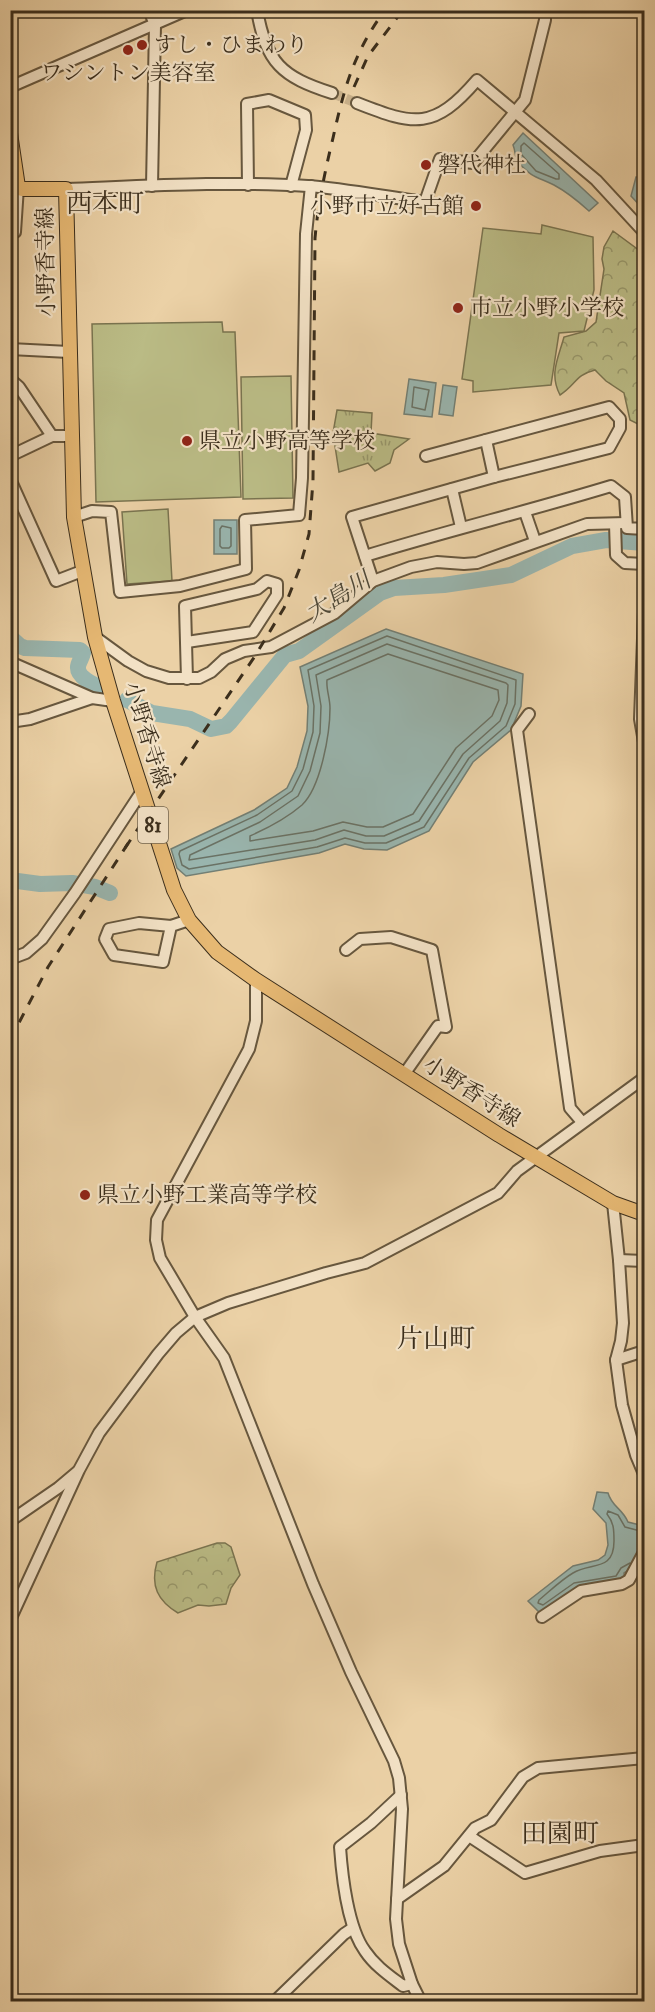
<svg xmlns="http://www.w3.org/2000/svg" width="655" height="2012" font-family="'IM FELL Double Pica','Noto Serif JP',serif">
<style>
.forest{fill:url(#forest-crowns);stroke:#7a7450;stroke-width:1.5}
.park{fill:url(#park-tufts);stroke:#7a7450;stroke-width:1.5}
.pitch{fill:#babb85;stroke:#7a7450;stroke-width:1.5}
.water{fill:#99b5ae;stroke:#737f74;stroke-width:1.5}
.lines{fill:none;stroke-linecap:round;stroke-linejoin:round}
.shore{stroke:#6a7265;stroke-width:1.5}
.river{stroke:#99b5ae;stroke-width:16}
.minor-tunnel{stroke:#c8b08a;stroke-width:10;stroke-dasharray:10 5;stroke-linecap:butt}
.minor-casing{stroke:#67573e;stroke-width:14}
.major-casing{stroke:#3b2e1c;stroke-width:16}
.minor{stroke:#f2e1c5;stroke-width:10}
.major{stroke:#e6b873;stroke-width:14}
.rail{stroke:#3b2e1c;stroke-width:3;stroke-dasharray:10 10;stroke-linecap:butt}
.poi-dot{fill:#8f2418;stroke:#f2e1c5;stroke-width:2}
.labels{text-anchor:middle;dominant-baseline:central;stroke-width:4.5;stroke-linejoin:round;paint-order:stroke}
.shield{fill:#f2e1c5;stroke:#72644f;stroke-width:1.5}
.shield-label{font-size:21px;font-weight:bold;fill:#3b2e1c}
.poi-label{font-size:22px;fill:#3b2e1c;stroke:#f2e1c5;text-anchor:start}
.street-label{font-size:22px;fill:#3b2e1c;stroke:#f2e1c5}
.water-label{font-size:24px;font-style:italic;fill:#4e4939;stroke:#f2e1c5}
.quarter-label{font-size:26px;fill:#3b2e1c;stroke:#f2e1c5}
</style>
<defs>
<pattern id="forest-crowns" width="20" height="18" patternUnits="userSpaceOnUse" patternTransform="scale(1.5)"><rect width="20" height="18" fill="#babb85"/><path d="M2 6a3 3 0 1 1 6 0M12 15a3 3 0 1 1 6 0" fill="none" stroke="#98986c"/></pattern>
<pattern id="park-tufts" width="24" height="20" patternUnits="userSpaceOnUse" patternTransform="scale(1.5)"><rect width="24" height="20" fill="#babb85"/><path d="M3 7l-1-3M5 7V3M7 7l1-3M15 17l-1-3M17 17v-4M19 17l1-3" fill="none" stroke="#98986c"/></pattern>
</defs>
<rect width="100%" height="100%" fill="#ebd1a6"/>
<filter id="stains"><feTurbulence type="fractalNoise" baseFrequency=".00333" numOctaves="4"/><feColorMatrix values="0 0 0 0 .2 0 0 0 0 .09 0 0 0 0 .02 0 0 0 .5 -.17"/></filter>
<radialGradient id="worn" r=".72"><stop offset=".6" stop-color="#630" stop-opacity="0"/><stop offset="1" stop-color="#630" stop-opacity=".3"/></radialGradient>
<g class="forest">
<path d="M613,231L644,254V427L630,420L624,393L606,381L595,370C575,375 576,385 560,395C549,374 558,359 564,337L586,331L596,322L604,269L602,259L604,247Z"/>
<path d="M217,1543H225L231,1547L240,1575L231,1588L226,1604L209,1606L198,1605L178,1613C158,1601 150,1586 157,1562Z"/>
</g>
<path class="park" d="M337,410L372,413L371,433L409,439L394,450L390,463L375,471L368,463L339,472L333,433Z"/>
<g class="pitch">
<path d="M542,225L593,237L594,290L584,331L559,333L551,385L473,392V381L462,379L483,228L541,234Z"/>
<path d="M222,322L223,332H235L241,497L96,502L92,324Z"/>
<path d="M291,376L293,498L243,499L241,377Z"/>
<path d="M168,509L172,581L127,584L122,512Z"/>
</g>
<g class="water">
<path d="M523,133L598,203L589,211C578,201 567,192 554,185C538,177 532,178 519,163C514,157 516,152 513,145Z"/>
<path d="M636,177H644V210L631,196Z"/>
<path d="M409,379L436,383L432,417L404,414Z"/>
<path d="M443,385L457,387L453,416L439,414Z"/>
<rect x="214" y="520" width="23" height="34"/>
<path d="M386,629L523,674L521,706L511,730L473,762L429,831L387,850L364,849L345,844L319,853L186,876L177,868L171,849L254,810L287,788L297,767L307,731L308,706L300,667Z"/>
<path d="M597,1492L608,1493C612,1507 622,1508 628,1522L644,1526V1572L630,1569L624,1573V1580L576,1589L541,1614L528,1601L573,1566L598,1560L605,1555L608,1545L606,1523L593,1509Z"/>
</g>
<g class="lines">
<g class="shore">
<path d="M524,143L559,174V179H556L536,171L521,154V146Z"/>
<path d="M414,387L429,390L425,410L412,407Z"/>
<path d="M222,526L231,528V546L229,548H222L220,546V529Z"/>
<path d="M387,636L516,680L515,704L506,726L469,758L424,827L386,843H365L345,838L317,847L189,869L182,865L179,854L180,851L257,815L292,791L303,769L313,732L314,706L308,670Z"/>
<path d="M387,644L506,683L508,685L507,703L500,721L463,754L419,821L384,836H366L344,830L315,840L189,860L190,855L260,822L298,796L310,771L320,733L321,706L316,675Z"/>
<path d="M388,654L498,690L499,700L492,716L456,748L413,814L383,827H367L343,822L313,831L250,841V836C268,828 287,818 302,805C321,787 330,733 330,708C330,698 326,689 327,680Z"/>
<path d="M630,1563L621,1568L616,1576L574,1583L543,1605L538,1603L539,1600C550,1591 561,1580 573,1573C591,1562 614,1572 614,1541C614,1530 614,1523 607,1514L608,1511L618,1515L625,1527L644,1532"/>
</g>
<g class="river">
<path d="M10,637L20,646L25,648L80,650L83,653C82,658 78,663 78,667C77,678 97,686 105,690"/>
<path d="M127,700L152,713L190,719L211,729L226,726L231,721L285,655L299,651L380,593L394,588L444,585L511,575L572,546L606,540L644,543"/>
<path d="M10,880L40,884L72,883L95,887L110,893"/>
</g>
<path class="minor-tunnel" d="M332,93L357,103"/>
<defs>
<g id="minor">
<path d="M149,10L155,25L152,186"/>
<path d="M257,10C266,63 282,77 332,93"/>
<path d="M644,10V11"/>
<path d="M10,87L187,10"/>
<path d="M357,103C415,126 434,130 477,80L596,180L644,232"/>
<path d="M248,185L247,104L269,100L305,115L306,130L291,186"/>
<path d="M66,189C146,186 228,181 308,186C347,189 386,197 425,202L440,159L473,163L525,100L545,20V10"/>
<path d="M10,234L15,232L18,187"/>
<path d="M10,349L69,352"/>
<path d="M10,379L19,387L52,436"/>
<path d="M486,440L494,477"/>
<path d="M10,456L52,436H71"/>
<path d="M10,479L56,581L82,571"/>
<path d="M452,489L461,527"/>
<path d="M525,512L535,541"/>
<path d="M74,517L92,511L111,512L120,592L180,586L246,569L245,520L299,515L302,478L306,234L311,186"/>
<path d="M615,524L616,555L625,563L644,564"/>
<path d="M365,556C446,531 529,511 611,486L625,497L627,528L644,529"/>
<path d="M373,581L352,517L494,477L609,448L620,428V419L609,407L426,456"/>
<path d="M644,612L640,719L644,742"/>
<path d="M95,637L128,661L146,671L169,678H199L211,672L225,659L244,651L271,647L335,613L373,581L411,567L437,562L464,564L477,563L587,524L626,523"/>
<path d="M10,662L92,698L113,701"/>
<path d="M187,679L185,606L257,589L267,581L277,584V595L253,632L187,642"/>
<path d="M529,714L517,730L570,1108L582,1122"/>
<path d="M10,722L30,719L92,698"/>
<path d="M171,926L163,962L114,955L105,939L109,929L139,923L171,926L189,920"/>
<path d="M346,950L360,939L391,937L432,950L446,1027L438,1026L405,1073"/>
<path d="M10,959L26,953L42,939L75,893L142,791"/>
<path d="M256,980V1021L249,1049L157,1220L156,1240L160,1258L195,1317L224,1358L313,1584L351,1672L394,1761L399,1778L402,1809L396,1919L399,1944L412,1984L421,2002"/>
<path d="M613,1203L619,1260L623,1323L621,1341L616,1360L622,1405L636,1455L644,1474"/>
<path d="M619,1260L644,1261"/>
<path d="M616,1360L644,1351"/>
<path d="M10,1521L58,1488L77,1472"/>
<path d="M542,1617L581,1591L622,1584L629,1580L644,1552"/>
<path d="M10,1620L79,1470L99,1433L158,1354L176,1333L195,1317L228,1303L326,1273L365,1263L498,1193L517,1171L644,1078"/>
<path d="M401,1795L371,1823L340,1847C342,1876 348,1928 365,1951C375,1966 390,1976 403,1986L412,1984"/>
<path d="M469,1836L525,1873L600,1851L644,1845"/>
<path d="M397,1899L444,1866L475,1828L491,1820L523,1777L538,1768L644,1758"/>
<path d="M274,2002L344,1934L353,1928"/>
</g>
<path id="major" d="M10,133L18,187L22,189H66L74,517L95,637L113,701L174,890L189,920L217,952L256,980L499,1135L613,1203L644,1214"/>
</defs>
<use href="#minor" class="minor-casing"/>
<use href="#major" class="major-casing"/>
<use href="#minor" class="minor"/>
<use href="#major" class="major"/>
<g class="rail">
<path d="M354,87L368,56L403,10"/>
<path d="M125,848L255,656L284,608L299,570L309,534L313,481L315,238C318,204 325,171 333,138C344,88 354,52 385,10"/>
<path d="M10,1040L48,967L129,842"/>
</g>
</g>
<g class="poi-dot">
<circle cx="142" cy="45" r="6"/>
<circle cx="128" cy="50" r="6"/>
<circle cx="426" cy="165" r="6"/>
<circle cx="476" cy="206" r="6"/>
<circle cx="458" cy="308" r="6"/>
<circle cx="187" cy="441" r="6"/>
<circle cx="85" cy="1195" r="6"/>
</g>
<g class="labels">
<rect class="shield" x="138" y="807" width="30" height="36" rx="4.5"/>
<g class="shield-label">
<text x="153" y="825">81</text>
</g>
<g class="poi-label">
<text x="154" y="45">すし・ひまわり</text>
<text x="128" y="73" text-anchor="middle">ワシントン美容室</text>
<text x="438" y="165">磐代神社</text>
<text x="464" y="206" text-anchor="end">小野市立好古館</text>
<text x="470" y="308">市立小野小学校</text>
<text x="199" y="441">県立小野高等学校</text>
<text x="97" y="1195">県立小野工業高等学校</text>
</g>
<g class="street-label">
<text transform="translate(46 262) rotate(-91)">小野香寺線</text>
<text transform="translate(147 735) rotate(73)">小野香寺線</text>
<text transform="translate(472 1092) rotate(33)">小野香寺線</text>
</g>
<g class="water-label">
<text transform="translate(338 597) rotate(-32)">大島川</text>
</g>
<g class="quarter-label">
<text x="105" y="204">西本町</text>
<text x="436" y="1339">片山町</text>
<text x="560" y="1834">田園町</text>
</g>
</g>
<rect width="655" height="2012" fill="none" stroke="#ebd1a6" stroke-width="36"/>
<rect x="12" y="12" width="631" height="1988" fill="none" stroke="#3b2e1c" stroke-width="3"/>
<rect x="18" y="18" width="619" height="1976" fill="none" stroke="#3b2e1c" stroke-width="1.5"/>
<rect width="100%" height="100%" filter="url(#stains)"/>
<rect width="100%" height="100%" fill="url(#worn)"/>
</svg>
